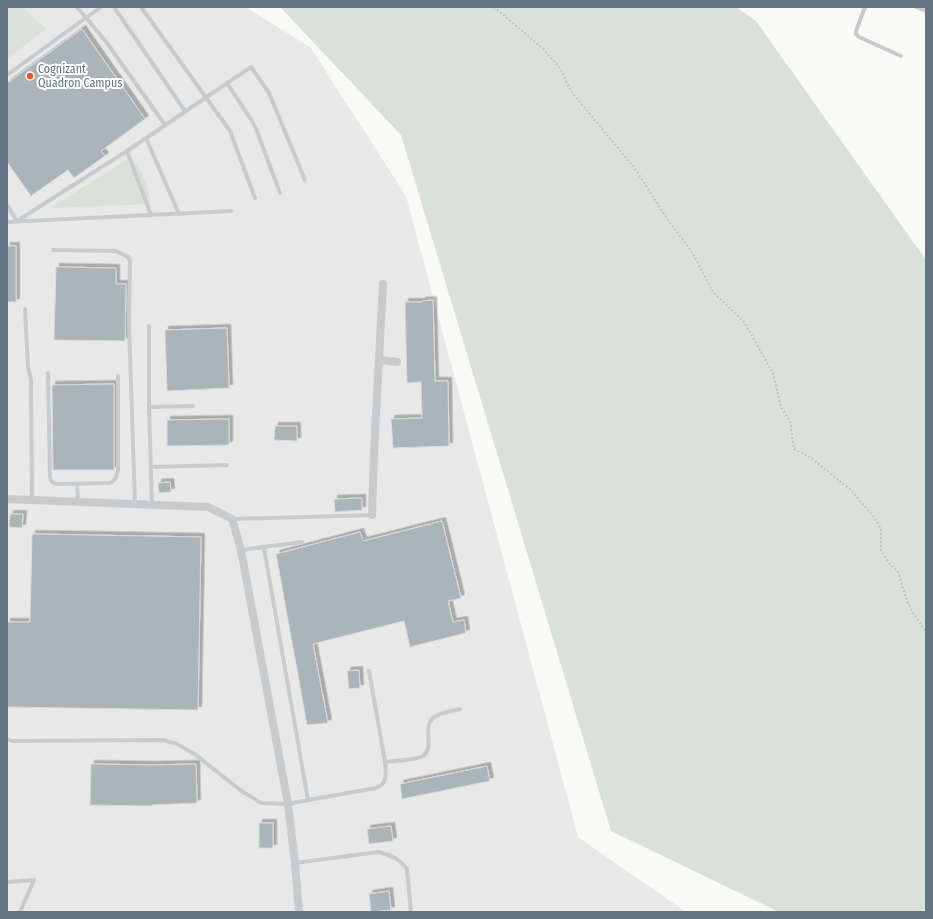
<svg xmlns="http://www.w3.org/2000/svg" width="933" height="919" font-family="'Fira Sans Condensed',sans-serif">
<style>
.built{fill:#e7e8e7}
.green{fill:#dae1d7}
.building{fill:#abb4b9;stroke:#dbdbd8;filter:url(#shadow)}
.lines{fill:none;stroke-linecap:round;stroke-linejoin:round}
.path{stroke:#c0c3c5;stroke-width:2;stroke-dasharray:2 2;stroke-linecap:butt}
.lane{stroke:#c7cbce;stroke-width:4}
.street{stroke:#c7cbce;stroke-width:8}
.poi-dot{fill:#ea5425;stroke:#fff;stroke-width:1.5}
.labels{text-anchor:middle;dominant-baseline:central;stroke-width:4;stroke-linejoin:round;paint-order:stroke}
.poi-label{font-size:12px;fill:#637482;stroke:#fff;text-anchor:start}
</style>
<defs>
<filter id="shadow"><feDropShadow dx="3.5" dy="-3.5" stdDeviation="0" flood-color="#0004"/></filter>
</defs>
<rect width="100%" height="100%" fill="#f9f9f6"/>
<path class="built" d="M7,7H246L311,48L406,196L578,837L686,912H7Z"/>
<g class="green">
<path d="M7,7H22L46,29L7,59Z"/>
<path d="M280,7H736L756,21L926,260V912H779L611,831L401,135Z"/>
<path d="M131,157C142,171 149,186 150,204L50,208Z"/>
</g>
<g class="building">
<path d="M82,29L145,119L101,151L105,156L74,178L68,170L31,196L7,162V83Z"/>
<rect x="7" y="246" width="9" height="56"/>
<path d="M56,267L116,268V284H126L125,341L54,340Z"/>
<path d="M433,300L435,381H448L449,446L393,448L391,419L422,418L421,382L407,383L405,302H422V301Z"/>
<path d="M227,328L229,388L167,391L165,330Z"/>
<path d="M114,384V470H53L52,385Z"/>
<path d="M229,419V445L167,446V420Z"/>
<path d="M275,426H297V441L274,440Z"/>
<path d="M170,482L171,492L159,493L158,483Z"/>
<path d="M362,498V510L335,512L334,499Z"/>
<path d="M10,514H23L22,528L9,527Z"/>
<path d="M442,521L461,598L448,601L453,622L464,620L466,633L410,647L404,621L313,644L328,723L307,725L276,554L360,532L363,541Z"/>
<path d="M32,534L201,537L198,710L7,707V622H30Z"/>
<path d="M359,670L360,688L349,689L347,671Z"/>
<path d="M91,764L152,765L196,764L197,803L152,805V806L90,805Z"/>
<path d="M487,766L490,781L402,799L400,784Z"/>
<rect x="259" y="823" width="14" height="25"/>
<path d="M391,826L393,841L369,844L367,829Z"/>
<path d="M389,891L391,910L371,912L369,894Z"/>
</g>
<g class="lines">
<path class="path" d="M494,7L520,29L543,49L560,68L571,91L636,170L666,217L692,252L713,292L744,322L773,373L781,407L790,421L794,449L810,457L851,490L876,520L881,529V550L889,563L898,572L907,601L913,613L926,632"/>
<g class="lane">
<path d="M77,7L107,43L165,125"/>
<path d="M114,7L185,111"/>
<path d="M141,7L230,131L255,198"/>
<path d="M865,7L856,31V34L859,37L901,56"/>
<path d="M916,7L926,11"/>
<path d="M7,75L101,7"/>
<path d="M227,83L255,126L280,193"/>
<path d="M146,138L179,214"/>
<path d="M127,151L151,215"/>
<path d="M7,205L17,221"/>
<path d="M17,221L127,151L251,67L269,93L305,180"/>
<path d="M7,222L231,211"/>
<path d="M53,250L116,251L128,257L130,261L129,324L135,504"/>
<path d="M25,309L28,367L31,380L32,500"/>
<path d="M149,326V407L152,505"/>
<path d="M48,373L50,477C51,482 52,483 57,484L109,483C116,481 116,477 118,470V376"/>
<path d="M149,407L193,406"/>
<path d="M151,467L227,465"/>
<path d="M77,484L78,502"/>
<path d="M233,519L372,515"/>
<path d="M264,548L308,800"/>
<path d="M241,550L302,542"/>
<path d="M7,739L12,741L163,740L177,744L196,755L240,790L261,803L288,804L308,800L376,788C388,784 386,773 385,762L369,671"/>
<path d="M385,762C394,761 416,760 423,756C436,747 420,724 436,716C443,712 452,711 460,709"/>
<path d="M295,863L378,852C389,854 400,859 407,869L411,912"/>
<path d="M7,882L34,880L20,912"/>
</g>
<g class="street">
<path d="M379,360L397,362"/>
<path d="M7,499L208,507L232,519L241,550L288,804L295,863L299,912"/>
<path d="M372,515L374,452L383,284"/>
</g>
</g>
<circle class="poi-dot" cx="30" cy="76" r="4"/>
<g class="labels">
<g class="poi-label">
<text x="38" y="69">Cognizant<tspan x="38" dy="14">Quadron Campus</tspan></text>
</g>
</g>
<rect width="933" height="919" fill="none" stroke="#637482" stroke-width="16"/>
</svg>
